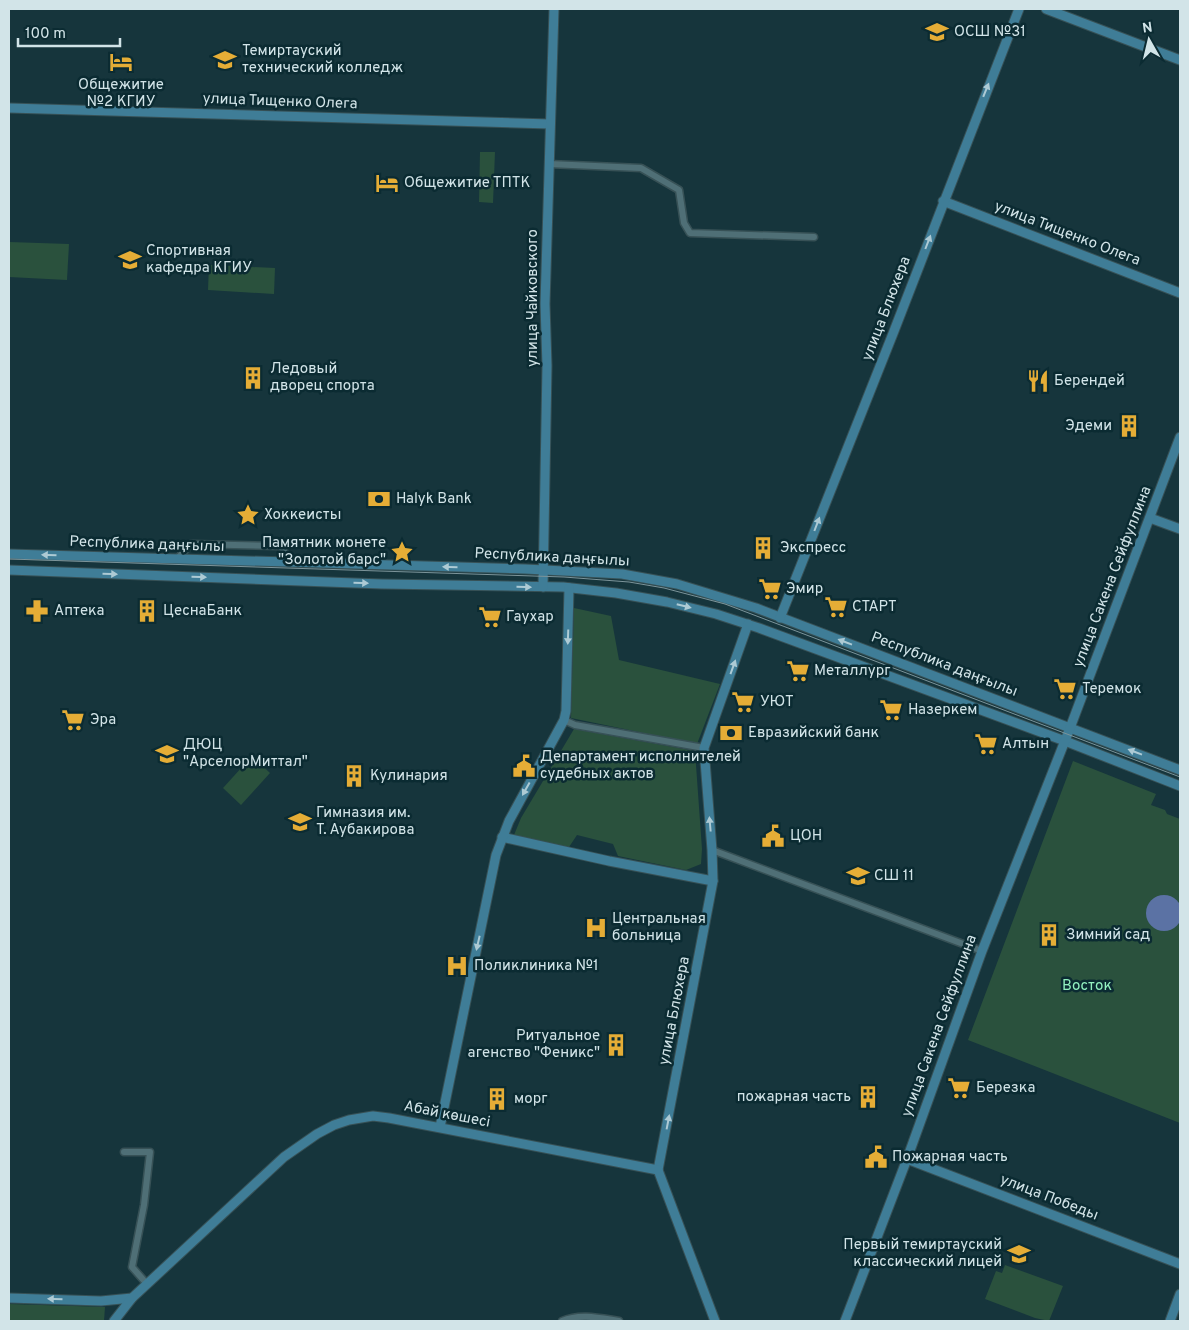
<svg xmlns="http://www.w3.org/2000/svg" width="1189" height="1330" font-family="Overpass,sans-serif">
<style>
.green{fill:#2a513d}
.water{fill:#5b72a4}
.lines{fill:none;stroke-linecap:round;stroke-linejoin:round}
.street-casing{stroke:#375156;stroke-width:9}
.secondary-casing{stroke:#375156;stroke-width:11}
.street{stroke:#4f6f76;stroke-width:6}
.secondary{stroke:#3f7d97;stroke-width:9}
.tram{stroke:#7c949a;stroke-width:1}
.oneway{fill:#adcad4}
.labels{text-anchor:middle;dominant-baseline:central;stroke-width:5;stroke-linejoin:round;paint-order:stroke}
.poi-label{font-size:15px;fill:#d2e4e8;stroke:#0b2b32;text-anchor:start}
.street-label{font-size:15px;fill:#d2e4e8;stroke:#0b2b32}
.park-label{font-size:15px;fill:#93f1c0;stroke:#0b2b32}
</style>
<rect width="100%" height="100%" fill="#16353c"/>
<g class="green">
<path d="M480,152H495L493,203L479,202Z"/>
<path d="M9,242L69,244L67,280L9,277Z"/>
<path d="M209,265L275,268L274,294L208,290Z"/>
<path d="M574,608L611,616L619,660L720,684L697,744L571,718Z"/>
<path d="M574,729L695,751L702,849L701,864L686,870L618,856L613,844L577,835L569,847L514,835L521,818Z"/>
<path d="M252,756L270,773L241,805L223,788Z"/>
<path d="M1073,761L1156,794L1151,805L1165,810L1167,814L1180,819V1123L968,1040Z"/>
<path d="M1005,1265L1063,1286L1049,1321L1035,1318L985,1299L996,1271L1002,1273Z"/>
<path d="M9,1304L105,1307L104,1321L9,1320Z"/>
</g>
<circle class="water" cx="1164" cy="913" r="18"/>
<g class="lines">
<defs>
<g id="street">
<path d="M549,164L641,168L679,190L684,223L690,233L814,237"/>
<path d="M177,559L191,544L280,546L293,563"/>
<path d="M564,720L575,725L704,748"/>
<path d="M712,850L982,951"/>
<path d="M124,1152H150L144,1205L132,1267L147,1284"/>
<path d="M562,1321C580,1313 600,1318 619,1321"/>
</g>
<g id="secondary">
<path d="M1046,9L1180,60"/>
<path d="M9,108L550,124"/>
<path d="M943,201L1180,293"/>
<path d="M1150,518L1180,529"/>
<path d="M9,554L525,569L622,574L677,584L756,608L1180,770"/>
<path d="M9,570L382,584L563,587L616,593L667,602L716,614L759,628L1065,741L1180,786"/>
<path d="M543,587L547,366L545,304L554,9"/>
<path d="M780,618L894,331L1019,9"/>
<path d="M502,837L609,861L713,881"/>
<path d="M440,1127L496,855L509,821L564,720L566,711L569,588"/>
<path d="M907,1159L1180,1264"/>
<path d="M658,1170L713,881L712,850L704,748L748,624"/>
<path d="M9,1298L101,1301L132,1298"/>
<path d="M114,1321L132,1298L284,1157L317,1134L334,1125L349,1120L373,1116L389,1118L658,1170L715,1321"/>
<path d="M845,1321L907,1159L982,951L1070,728L1180,437"/>
<path d="M1170,1321L1180,1294"/>
</g>
</defs>
<use href="#street" class="street-casing"/>
<use href="#secondary" class="secondary-casing"/>
<use href="#street" class="street"/>
<use href="#secondary" class="secondary"/>
<path class="tram" d="M9,559L564,577L629,582L664,588L725,604L1180,777"/>
</g>
<defs><path id="oneway-solid" d="M-6-.8H1V-3.2L6.5 0L1 3.2V.8H-6Z" transform="scale(1.25)"/></defs>
<g class="oneway">
<use href="#oneway-solid" transform="translate(986 90) rotate(-68)"/>
<use href="#oneway-solid" transform="translate(928 242) rotate(-69)"/>
<use href="#oneway-solid" transform="translate(817 524) rotate(-69)"/>
<use href="#oneway-solid" transform="translate(49 555) rotate(-178)"/>
<use href="#oneway-solid" transform="translate(450 567) rotate(-179)"/>
<use href="#oneway-solid" transform="translate(110 574) rotate(2)"/>
<use href="#oneway-solid" transform="translate(199 577) rotate(2)"/>
<use href="#oneway-solid" transform="translate(361 583) rotate(2)"/>
<use href="#oneway-solid" transform="translate(524 587) rotate(1)"/>
<use href="#oneway-solid" transform="translate(684 606) rotate(14)"/>
<use href="#oneway-solid" transform="translate(568 637) rotate(92)"/>
<use href="#oneway-solid" transform="translate(845 642) rotate(-159)"/>
<use href="#oneway-solid" transform="translate(733 667) rotate(-70)"/>
<use href="#oneway-solid" transform="translate(1135 752) rotate(-159)"/>
<use href="#oneway-solid" transform="translate(526 789) rotate(119)"/>
<use href="#oneway-solid" transform="translate(710 824) rotate(-95)"/>
<use href="#oneway-solid" transform="translate(478 943) rotate(103)"/>
<use href="#oneway-solid" transform="translate(668 1122) rotate(-79)"/>
<use href="#oneway-solid" transform="translate(55 1299) rotate(-179)"/>
</g>
<defs>
<symbol id="school-bare" viewBox="-9 -9 18 18"><path d="M0-5L7-2L0 1L-7-2ZM-4 1L0 2.5L4 1V4Q0 6-4 4Z" fill="#e5ad36" stroke="#0b2b32" stroke-width="2.5" paint-order="stroke"/></symbol>
<symbol id="university-bare" viewBox="-9 -9 18 18"><path d="M0-5L7-2L0 1L-7-2ZM-4 1L0 2.5L4 1V4Q0 6-4 4Z" fill="#e5ad36" stroke="#0b2b32" stroke-width="2.5" paint-order="stroke"/></symbol>
<symbol id="hotel-bare" viewBox="-9 -9 18 18"><path d="M-6-4.5h1.5V1H6V5H4.5V3h-9V5H-6ZM-4 0a1.8 1.8 0 1 1 3.6 0ZM.5 0V-2.5h3Q6-2.5 6 0Z" fill="#e5ad36" stroke="#0b2b32" stroke-width="2.5" paint-order="stroke"/></symbol>
<symbol id="building-bare" viewBox="-9 -9 18 18"><path d="M-4-6H4V6H1V3H-1V6H-4ZM-2.5-4.3h1.7v1.8h-1.7ZM.8-4.3h1.7v1.8H.8ZM-2.5-1h1.7V.8h-1.7ZM.8-1h1.7V.8H.8Z" fill="#e5ad36" stroke="#0b2b32" stroke-width="2.5" paint-order="stroke"/></symbol>
<symbol id="restaurant-bare" viewBox="-9 -9 18 18"><path d="M-5-6h1v4h1v-4h1v4h1v-4h1v5L-1.5 .5V6h-2V.5L-5-1ZM5-6V6H3V1.5H1.5Q1.5-4 5-6Z" fill="#e5ad36" stroke="#0b2b32" stroke-width="2.5" paint-order="stroke"/></symbol>
<symbol id="bank-bare" viewBox="-9 -9 18 18"><path d="M-6-4H6V4H-6ZM0-2.3a2.3 2.3 0 1 0 0 4.6a2.3 2.3 0 1 0 0-4.6Z" fill="#e5ad36" stroke="#0b2b32" stroke-width="2.5" paint-order="stroke"/></symbol>
<symbol id="sight-bare" viewBox="-9 -9 18 18"><path d="M0-6L1.8-2.2L6-1.7L2.9 1.2L3.7 5.4L0 3.3L-3.7 5.4L-2.9 1.2L-6-1.7L-1.8-2.2Z" fill="#e5ad36" stroke="#0b2b32" stroke-width="2.5" paint-order="stroke"/></symbol>
<symbol id="supermarket-bare" viewBox="-9 -9 18 18"><path d="M-6-5.5h2.5l.6 2H6L4.5 2H-2.5L-4.4-4H-6ZM-1.5 3.2a1.3 1.3 0 1 0 .1 0ZM3 3.2a1.3 1.3 0 1 0 .1 0Z" fill="#e5ad36" stroke="#0b2b32" stroke-width="2.5" paint-order="stroke"/></symbol>
<symbol id="pharmacy-bare" viewBox="-9 -9 18 18"><path d="M-2-6h4v4h4v4h-4v4h-4v-4h-4v-4h4Z" fill="#e5ad36" stroke="#0b2b32" stroke-width="2.5" paint-order="stroke"/></symbol>
<symbol id="civic-bare" viewBox="-9 -9 18 18"><path d="M-.6-6.5H3V-4.5H.6V-3L4-1V1h2V6H-6V1h2V-1L-.6-3ZM-1.2 2.5V6h2.4V2.5Z" fill="#e5ad36" stroke="#0b2b32" stroke-width="2.5" paint-order="stroke"/></symbol>
<symbol id="hospital-bare" viewBox="-9 -9 18 18"><path d="M-5-5h3v3.5h4V-5h3V5h-3V1.5h-4V5h-3Z" fill="#e5ad36" stroke="#0b2b32" stroke-width="2.5" paint-order="stroke"/></symbol>
</defs>
<g fill-rule="evenodd">
<use href="#school-bare" x="921" y="16" width="32" height="32"/>
<use href="#university-bare" x="209" y="44" width="32" height="32"/>
<use href="#hotel-bare" x="105" y="46" width="32" height="32"/>
<use href="#hotel-bare" x="371" y="167" width="32" height="32"/>
<use href="#university-bare" x="114" y="244" width="32" height="32"/>
<use href="#building-bare" x="237" y="362" width="32" height="32"/>
<use href="#restaurant-bare" x="1022" y="365" width="32" height="32"/>
<use href="#building-bare" x="1113" y="410" width="32" height="32"/>
<use href="#bank-bare" x="363" y="483" width="32" height="32"/>
<use href="#sight-bare" x="232" y="499" width="32" height="32"/>
<use href="#building-bare" x="747" y="532" width="32" height="32"/>
<use href="#sight-bare" x="386" y="536" width="32" height="32"/>
<use href="#supermarket-bare" x="754" y="573" width="32" height="32"/>
<use href="#supermarket-bare" x="820" y="591" width="32" height="32"/>
<use href="#pharmacy-bare" x="21" y="595" width="32" height="32"/>
<use href="#building-bare" x="131" y="595" width="32" height="32"/>
<use href="#supermarket-bare" x="474" y="601" width="32" height="32"/>
<use href="#supermarket-bare" x="782" y="655" width="32" height="32"/>
<use href="#supermarket-bare" x="1049" y="673" width="32" height="32"/>
<use href="#supermarket-bare" x="727" y="686" width="32" height="32"/>
<use href="#supermarket-bare" x="875" y="694" width="32" height="32"/>
<use href="#supermarket-bare" x="57" y="704" width="32" height="32"/>
<use href="#bank-bare" x="715" y="717" width="32" height="32"/>
<use href="#supermarket-bare" x="970" y="728" width="32" height="32"/>
<use href="#school-bare" x="151" y="738" width="32" height="32"/>
<use href="#civic-bare" x="508" y="750" width="32" height="32"/>
<use href="#building-bare" x="338" y="760" width="32" height="32"/>
<use href="#school-bare" x="284" y="806" width="32" height="32"/>
<use href="#civic-bare" x="757" y="820" width="32" height="32"/>
<use href="#school-bare" x="842" y="860" width="32" height="32"/>
<use href="#hospital-bare" x="580" y="912" width="32" height="32"/>
<use href="#building-bare" x="1033" y="919" width="32" height="32"/>
<use href="#hospital-bare" x="441" y="950" width="32" height="32"/>
<use href="#building-bare" x="600" y="1029" width="32" height="32"/>
<use href="#supermarket-bare" x="943" y="1072" width="32" height="32"/>
<use href="#building-bare" x="852" y="1081" width="32" height="32"/>
<use href="#building-bare" x="481" y="1083" width="32" height="32"/>
<use href="#civic-bare" x="860" y="1141" width="32" height="32"/>
<use href="#school-bare" x="1003" y="1238" width="32" height="32"/>
</g>
<g class="labels">
<g class="poi-label">
<text x="954" y="32">ОСШ №31</text>
<text x="242" y="51">Темиртауский<tspan x="242" dy="17">технический колледж</tspan></text>
<text x="121" y="85" text-anchor="middle">Общежитие<tspan x="121" dy="17">№2 КГИУ</tspan></text>
<text x="404" y="183">Общежитие ТПТК</text>
<text x="146" y="251">Спортивная<tspan x="146" dy="17">кафедра КГИУ</tspan></text>
<text x="270" y="369">Ледовый<tspan x="270" dy="17">дворец спорта</tspan></text>
<text x="1054" y="381">Берендей</text>
<text x="1112" y="426" text-anchor="end">Эдеми</text>
<text x="396" y="499">Halyk Bank</text>
<text x="264" y="515">Хоккеисты</text>
<text x="386" y="543" text-anchor="end">Памятник монете<tspan x="386" dy="17">"Золотой барс"</tspan></text>
<text x="780" y="548">Экспресс</text>
<text x="786" y="589">Эмир</text>
<text x="852" y="607">СТАРТ</text>
<text x="54" y="611">Аптека</text>
<text x="163" y="611">ЦеснаБанк</text>
<text x="506" y="617">Гаухар</text>
<text x="814" y="671">Металлург</text>
<text x="1082" y="689">Теремок</text>
<text x="760" y="702">УЮТ</text>
<text x="908" y="710">Назеркем</text>
<text x="90" y="720">Эра</text>
<text x="748" y="733">Евразийский банк</text>
<text x="1002" y="744">Алтын</text>
<text x="183" y="745">ДЮЦ<tspan x="183" dy="17">"АрселорМиттал"</tspan></text>
<text x="540" y="757">Департамент исполнителей<tspan x="540" dy="17">судебных актов</tspan></text>
<text x="370" y="776">Кулинария</text>
<text x="316" y="813">Гимназия им.<tspan x="316" dy="17">Т. Аубакирова</tspan></text>
<text x="790" y="836">ЦОН</text>
<text x="874" y="876">СШ 11</text>
<text x="612" y="919">Центральная<tspan x="612" dy="17">больница</tspan></text>
<text x="1066" y="935">Зимний сад</text>
<text x="474" y="966">Поликлиника №1</text>
<text x="600" y="1036" text-anchor="end">Ритуальное<tspan x="600" dy="17">агенство "Феникс"</tspan></text>
<text x="976" y="1088">Березка</text>
<text x="851" y="1097" text-anchor="end">пожарная часть</text>
<text x="514" y="1099">морг</text>
<text x="892" y="1157">Пожарная часть</text>
<text x="1002" y="1245" text-anchor="end">Первый темиртауский<tspan x="1002" dy="17">классический лицей</tspan></text>
</g>
<g class="street-label">
<text transform="translate(280 102) rotate(2)">улица Тищенко Олега</text>
<text transform="translate(1067 234) rotate(21)">улица Тищенко Олега</text>
<text transform="translate(533 298) rotate(-90)">улица Чайковского</text>
<text transform="translate(887 309) rotate(-69)">улица Блюхера</text>
<text transform="translate(147 545) rotate(2)">Республика даңғылы</text>
<text transform="translate(552 558) rotate(3)">Республика даңғылы</text>
<text transform="translate(1113 577) rotate(-69)">улица Сакена Сейфуллина</text>
<text transform="translate(944 665) rotate(21)">Республика даңғылы</text>
<text transform="translate(675 1011) rotate(-79)">улица Блюхера</text>
<text transform="translate(940 1026) rotate(-70)">улица Сакена Сейфуллина</text>
<text transform="translate(447 1115) rotate(11)">Абай көшесі</text>
<text transform="translate(1049 1198) rotate(21)">улица Победы</text>
</g>
<g class="park-label">
<text x="1087" y="986">Восток</text>
</g>
</g>
<rect width="1189" height="1330" fill="none" stroke="#d2e4e8" stroke-width="20"/>
<g transform="translate(1149 40) rotate(352)" stroke="#0b2b32" stroke-width="4" paint-order="stroke">
<path d="M0-4L9 19L0 12L-9 19Z" fill="#d2e4e8"/>
<text y="-8" font-size="14" font-weight="bold" text-anchor="middle" fill="#d2e4e8">N</text>
</g>
<path d="M18 38v8h102v-8" fill="none" stroke="#d2e4e8" stroke-width="2.5"/>
<text x="25" y="38" font-size="15" fill="#d2e4e8" stroke="#0b2b32" stroke-width="4" paint-order="stroke">100 m</text>
</svg>
